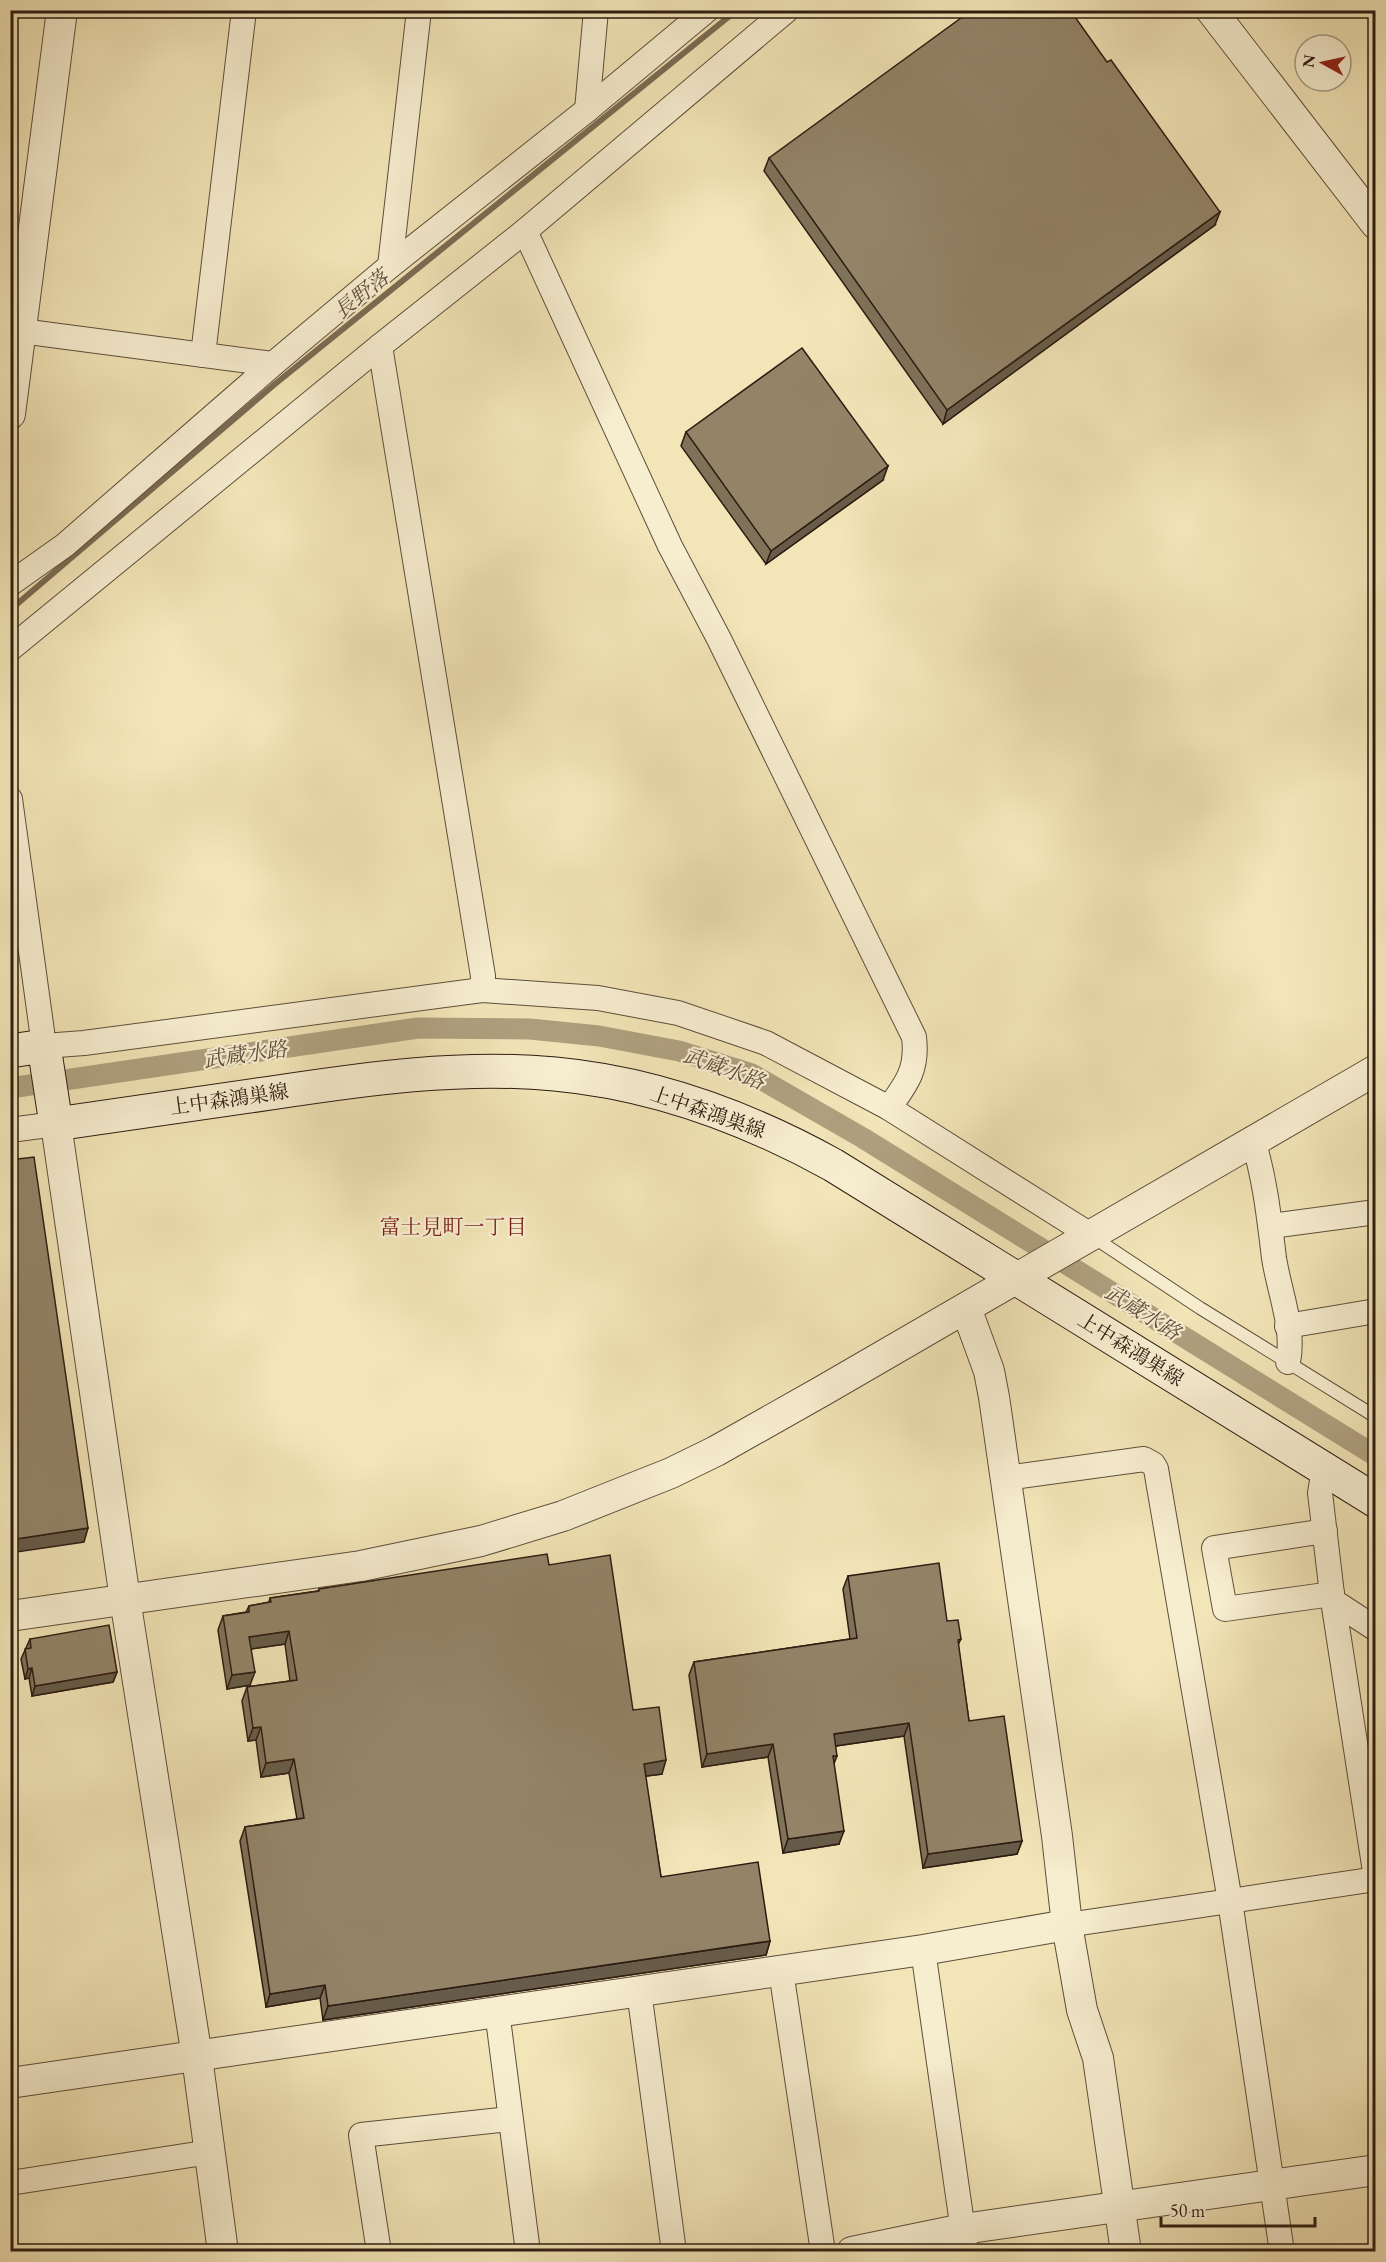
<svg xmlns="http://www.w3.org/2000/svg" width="1386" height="2262" font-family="'EB Garamond','Noto Serif JP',serif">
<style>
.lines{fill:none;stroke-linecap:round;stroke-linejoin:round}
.stream{stroke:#7b6b53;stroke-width:6}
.canal{stroke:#afa07f;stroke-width:21}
.service-casing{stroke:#5e4e3b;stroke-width:14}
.minor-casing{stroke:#5e4e3b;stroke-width:26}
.tertiary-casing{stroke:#5e4e3b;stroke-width:32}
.secondary-casing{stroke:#2d1b12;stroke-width:35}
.service{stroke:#f7eed0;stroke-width:12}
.minor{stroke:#f7eed0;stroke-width:24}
.tertiary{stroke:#f7eed0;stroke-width:30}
.secondary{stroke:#f7eed0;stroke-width:33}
.wall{fill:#7e7259;stroke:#2d1b12;stroke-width:1.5}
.shaded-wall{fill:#675c49;stroke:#2d1b12;stroke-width:1.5}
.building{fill:#938468;stroke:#2d1b12;stroke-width:1.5}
.labels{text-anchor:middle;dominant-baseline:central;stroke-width:4.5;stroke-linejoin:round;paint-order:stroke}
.street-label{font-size:20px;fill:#2d1b12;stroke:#f7eed0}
.water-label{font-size:21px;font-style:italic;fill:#61503e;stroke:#f7eed0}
.neighbourhood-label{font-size:21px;fill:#7a1f14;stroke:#f7eed0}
</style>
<rect width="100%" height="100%" fill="#f2e5b7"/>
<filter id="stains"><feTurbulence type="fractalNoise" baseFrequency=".00333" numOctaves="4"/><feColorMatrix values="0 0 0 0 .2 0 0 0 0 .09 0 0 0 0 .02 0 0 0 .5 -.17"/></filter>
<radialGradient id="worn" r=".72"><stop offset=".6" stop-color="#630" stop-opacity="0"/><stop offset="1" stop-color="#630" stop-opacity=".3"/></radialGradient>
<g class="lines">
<path class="stream" d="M10,610L275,384L737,10"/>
<path class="canal" d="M10,1088L418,1028L530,1029L599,1036L679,1051L752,1074L863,1138L1376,1456"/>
<defs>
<path id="service" d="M1093,1237L1200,1308L1376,1417"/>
<g id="minor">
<path d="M587,110L596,10"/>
<path d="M525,231L670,546L719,639L914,1037C918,1069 907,1083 889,1108"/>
<path d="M390,266L419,10"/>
<path d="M21,331L273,364"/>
<path d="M380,346L483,976L482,990"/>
<path d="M203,355L244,10"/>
<path d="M10,584L65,545L273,364L390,266L587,110L707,10"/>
<path d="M10,649L380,346L525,231L787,10"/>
<path d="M10,799L44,1046L84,1043L482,990L598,998L678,1013L766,1043L889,1108L1092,1236"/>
<path d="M10,1130L56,1124"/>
<path d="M1253,1140C1265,1179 1269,1217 1274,1258C1279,1291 1295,1329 1288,1362"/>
<path d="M1271,1226L1376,1212"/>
<path d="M1287,1326L1376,1311"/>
<path d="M1324,1469L1320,1493L1332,1594L1376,1878"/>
<path d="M1006,1478L1144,1459L1153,1464L1156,1469L1230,1901L1376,1879"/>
<path d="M1325,1531L1214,1548L1225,1609L1332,1594"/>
<path d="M1333,1601L1376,1629"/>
<path d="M1067,1925L1230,1901L1282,2252"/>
<path d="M923,1950L966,2252"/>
<path d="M781,1971L823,2252"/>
<path d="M639,1991L674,2252"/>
<path d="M497,2011L528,2252"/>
<path d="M10,2183L210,2152"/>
<path d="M379,2252L361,2135L510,2119"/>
</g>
<g id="tertiary">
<path d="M1211,10L1376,224"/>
<path d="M10,414L62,10"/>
<path d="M56,1124L125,1599L197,2057L223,2252"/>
<path d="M966,1308L989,1371L994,1397L1057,1836L1067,1925L1082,2010L1098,2058L1126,2252"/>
<path d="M10,1616L361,1566L481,1541L563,1516L671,1473L716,1451L824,1390L1376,1070"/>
<path d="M10,2083L923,1950L1067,1925"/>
<path d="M852,2252L963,2229L1376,2170"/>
</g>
<path id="secondary" d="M10,1051L44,1046L56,1124C128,1113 200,1103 271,1093C364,1079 461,1065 555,1074C653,1083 748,1118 833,1165L1376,1501"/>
</defs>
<use href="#service" class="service-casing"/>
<use href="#minor" class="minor-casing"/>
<use href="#tertiary" class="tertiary-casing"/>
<use href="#secondary" class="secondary-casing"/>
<use href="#service" class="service"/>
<use href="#minor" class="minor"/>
<use href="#tertiary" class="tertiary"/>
<use href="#secondary" class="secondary"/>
</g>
<g class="wall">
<path d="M769,158L1215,225L943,424L764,171Z"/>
<path d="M686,432L883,480L766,564L681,446Z"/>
<path d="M549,1565L633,1710L662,1774L645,1776L661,1877L770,1941L766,1955L323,2020L320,1998L266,2007L240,1841L245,1827L297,1819L289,1773L261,1777L256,1740L248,1741L242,1701L247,1687L290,1681L285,1644L251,1649L250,1685L227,1689L218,1630L223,1616L246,1612L249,1606L269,1602L270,1598L318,1591L319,1589Z"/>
<path d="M848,1576L947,1621L961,1639L958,1645L969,1721L1022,1841L1017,1854L923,1868L904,1736L835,1746L834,1764L839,1844L783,1853L768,1757L702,1767L689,1675L694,1662L850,1639L843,1589Z"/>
<path d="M30,1639L117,1672L113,1682L32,1696L29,1678L25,1679L21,1659Z"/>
</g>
<g class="shaded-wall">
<path d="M1220,212L1215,225L943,424L947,410Z"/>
<path d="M888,466L883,480L766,564L771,551Z"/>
<path d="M88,1528L84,1542L10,1553V1540Z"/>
<path d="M289,1631L285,1644L244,1650L249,1637Z"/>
<path d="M32,1668L29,1678L25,1679L28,1669Z"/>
<path d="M117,1672L113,1682L32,1696L35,1686Z"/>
<path d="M255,1672L250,1685L227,1689L232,1675Z"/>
<path d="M909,1723L904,1736L829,1747L834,1734Z"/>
<path d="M261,1727L256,1740L248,1741L253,1728Z"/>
<path d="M773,1744L768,1757L702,1767L707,1754Z"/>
<path d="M833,1756H837L832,1769Z"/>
<path d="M294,1759L289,1773L261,1777L266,1763Z"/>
<path d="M666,1760L662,1774L639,1777L644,1764Z"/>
<path d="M844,1831L839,1844L783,1853L788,1839Z"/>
<path d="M1022,1841L1017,1854L923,1868L928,1854Z"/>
<path d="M770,1941L766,1955L323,2020L328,2006Z"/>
<path d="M325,1985L320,1998L266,2007L270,1994Z"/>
</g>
<g class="building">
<path d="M972,10H1070L1107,62L1111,60L1220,212L947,410L769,158Z"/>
<path d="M802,348L888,466L771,551L686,432Z"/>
<path d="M34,1157L88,1528L10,1540V1160Z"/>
<path d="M547,1554L549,1565L610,1555L633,1710L659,1707L666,1760L644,1764L661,1877L758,1862L770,1941L328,2006L325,1985L270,1994L245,1827L304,1818L294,1759L266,1763L261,1727L253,1728L247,1687L297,1680L289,1631L249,1637L255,1672L232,1675L223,1616L249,1612V1606L271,1602L270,1598L319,1591V1589Z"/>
<path d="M939,1563L947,1621L958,1620L961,1639L958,1640L969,1721L1004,1716L1022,1841L928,1854L909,1723L834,1734L837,1756H833L844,1831L788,1839L773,1744L707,1754L694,1662L857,1638L848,1576Z"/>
<path d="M109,1625L117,1672L35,1686L32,1668L28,1669L25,1649L31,1648L30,1639Z"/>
</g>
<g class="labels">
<g class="street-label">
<text transform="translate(229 1099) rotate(-8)">上中森鴻巣線</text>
<text transform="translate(708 1112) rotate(19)">上中森鴻巣線</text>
<text transform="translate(1131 1349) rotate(32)">上中森鴻巣線</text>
</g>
<g class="water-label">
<text transform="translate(361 294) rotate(-39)">長野落</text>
<text transform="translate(245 1054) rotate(-8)">武蔵水路</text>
<text transform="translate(724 1068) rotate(20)">武蔵水路</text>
<text transform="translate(1143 1312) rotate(32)">武蔵水路</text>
</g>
<g class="neighbourhood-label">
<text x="453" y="1226">富士見町一丁目</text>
</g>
</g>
<rect width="1386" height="2262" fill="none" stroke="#f2e5b7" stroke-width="36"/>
<rect x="12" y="12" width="1362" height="2238" fill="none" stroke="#2d1b12" stroke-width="3"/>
<rect x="18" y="18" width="1350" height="2226" fill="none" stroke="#2d1b12" stroke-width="1.5"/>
<g transform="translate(1323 63) rotate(278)"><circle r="28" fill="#f7eed0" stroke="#a69a84" stroke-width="1.5"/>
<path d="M0-4.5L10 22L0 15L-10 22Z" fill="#8f2418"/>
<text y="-9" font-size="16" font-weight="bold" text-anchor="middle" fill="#2d1b12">N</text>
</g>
<path d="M1161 2217v9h154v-9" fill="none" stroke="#2d1b12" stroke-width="3"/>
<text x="1170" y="2217" font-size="18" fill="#2d1b12" stroke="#f7eed0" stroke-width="4.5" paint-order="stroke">50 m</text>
<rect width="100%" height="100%" filter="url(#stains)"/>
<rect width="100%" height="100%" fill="url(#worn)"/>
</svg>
